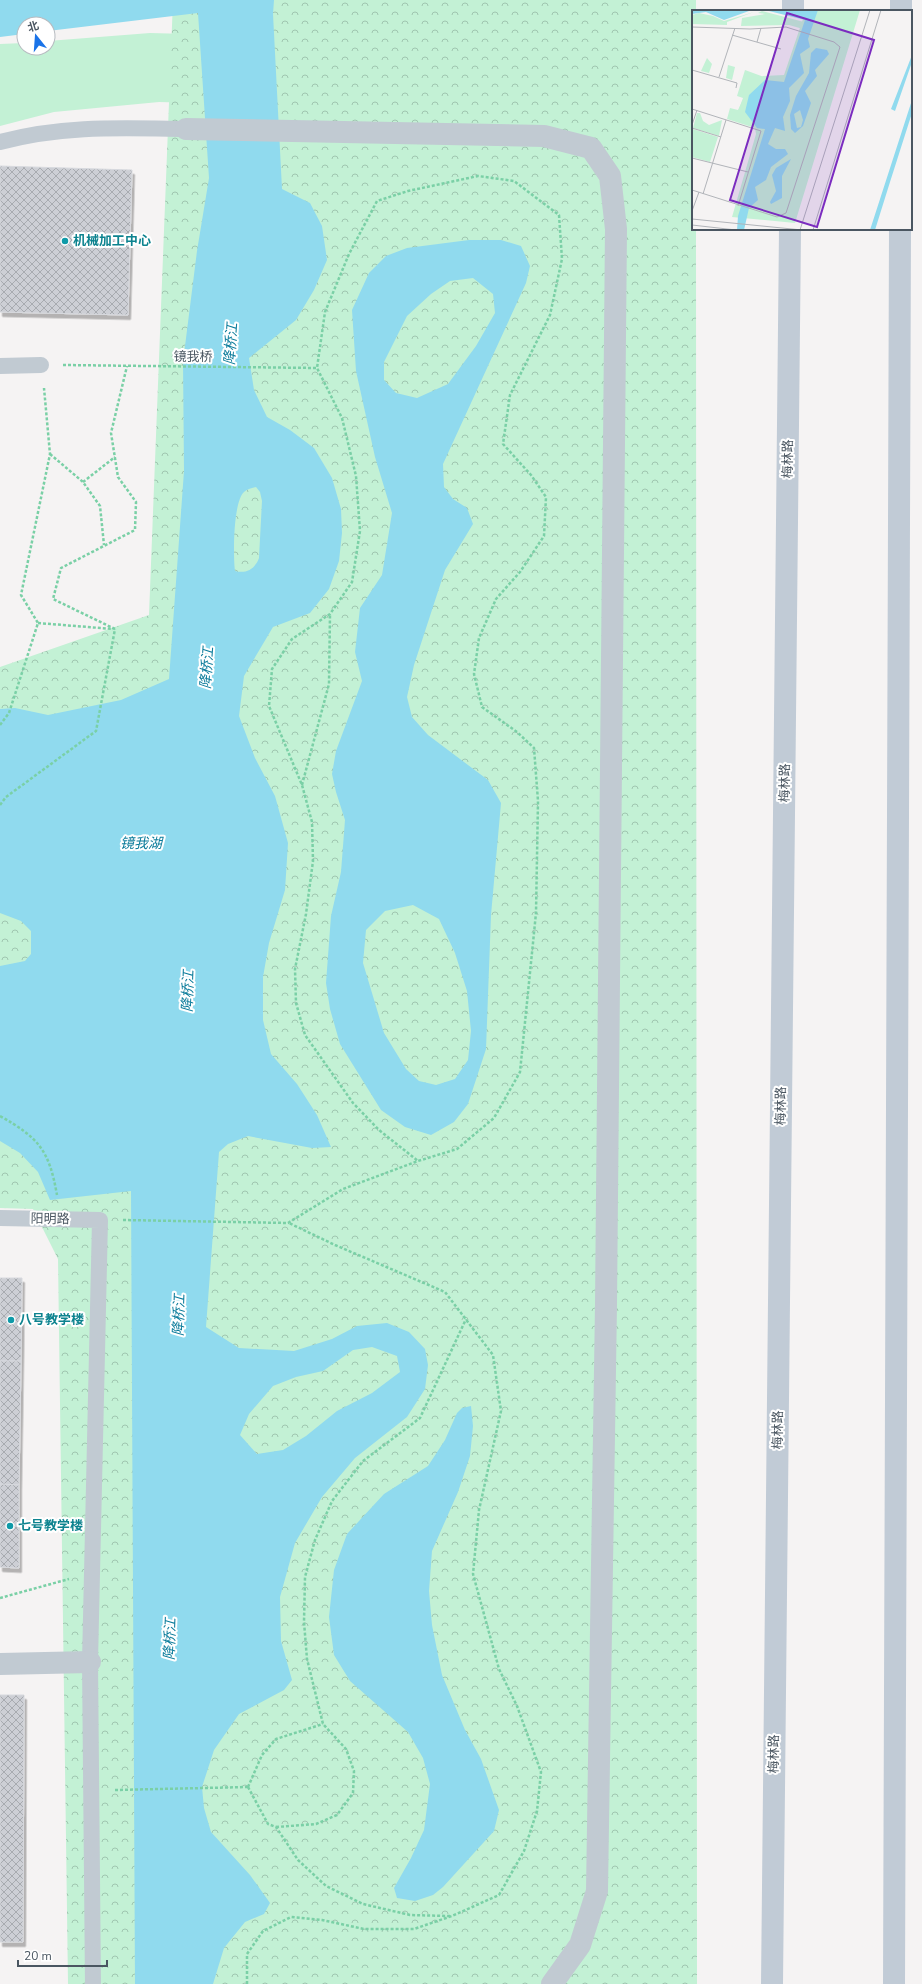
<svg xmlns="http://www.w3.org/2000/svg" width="922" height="1984" font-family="'Nunito Sans','Noto Sans SC',sans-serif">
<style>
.grass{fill:#c3f1d5}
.park{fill:url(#park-crowns)}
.water{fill:#90daee;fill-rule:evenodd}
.building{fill:url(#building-cross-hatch);stroke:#d7d9de;filter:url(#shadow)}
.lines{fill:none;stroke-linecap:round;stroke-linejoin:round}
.path{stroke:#7ad0a6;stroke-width:2.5;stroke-dasharray:3 2;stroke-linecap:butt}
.lane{stroke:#c1cad2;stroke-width:16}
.street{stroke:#c1cad2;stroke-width:22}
.secondary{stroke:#c1cbd6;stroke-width:22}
.culture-dot{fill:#0f9aa8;stroke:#fff;stroke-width:1.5}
.labels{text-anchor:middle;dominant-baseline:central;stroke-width:4;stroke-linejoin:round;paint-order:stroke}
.culture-label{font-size:13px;font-weight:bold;fill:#0d838f;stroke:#fff;text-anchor:start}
.street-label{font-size:13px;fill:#4a5661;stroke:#fff}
.water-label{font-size:14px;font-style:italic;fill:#0c7c9b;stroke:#fff}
.inset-road{fill:none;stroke:#b1b4b9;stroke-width:1}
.view{fill:#7b2cbf;fill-opacity:0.15;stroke:#7b2cbf;stroke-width:2}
.inset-edge{fill:none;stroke:#4a5661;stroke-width:2}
</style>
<defs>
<pattern id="park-crowns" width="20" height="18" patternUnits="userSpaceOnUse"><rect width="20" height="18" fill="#c3f1d5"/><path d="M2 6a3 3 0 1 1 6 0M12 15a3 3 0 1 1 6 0" fill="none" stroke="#a0c6b0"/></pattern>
<pattern id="building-cross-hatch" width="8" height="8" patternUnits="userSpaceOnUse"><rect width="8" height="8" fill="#cdcfd5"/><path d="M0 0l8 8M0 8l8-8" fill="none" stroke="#a8abb0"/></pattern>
<filter id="shadow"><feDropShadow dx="2.5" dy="4.5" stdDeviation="0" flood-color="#0004"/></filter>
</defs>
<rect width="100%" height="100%" fill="#f5f3f3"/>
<path class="grass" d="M150,33L188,34L195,103L159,102L54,112L0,126V44L24,43V48H48V41Z"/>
<path class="park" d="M173,0H696V11H693V229H696L697,1984H68L58,1259L33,1209L0,1208V667L149,615Z"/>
<g class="water">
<path d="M0,0H274L273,14L282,189L310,203L322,226L327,260L314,290L296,320L249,358L254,390L267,417L290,430L314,448L332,478L341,509L342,533L339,561L329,589L310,613L273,627L244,676L239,716L255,758L275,796L288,843L285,890L269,943L263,977V1020L271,1054L297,1084L317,1115L331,1147L312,1148L248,1136L228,1144L219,1152L206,1327L239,1348L294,1351L332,1339L357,1326L387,1323L409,1332L425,1349L428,1365L425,1389L407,1417L355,1458L322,1497L295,1543L280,1597L281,1641L292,1680L284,1690L239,1714L214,1750L202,1787L204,1808L211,1832L250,1875L270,1903L264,1914L245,1922L224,1948L213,1984H135L131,1191L50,1200L38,1172L20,1153L0,1141V966L25,961L31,954V931L21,921L0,913V709L15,708L48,715L121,700L169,679L184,471L183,362L197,251L209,178L198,13L48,31V24H24V34L0,37ZM256,487L260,492L262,501L259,558C255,569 246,574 235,571C233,556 233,502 244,492C247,489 252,488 256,487ZM372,1347L397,1356L400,1372L372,1393L337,1411L306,1436L283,1450L257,1454L240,1435L249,1414L273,1386L296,1377L323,1371L353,1350Z"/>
<path d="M469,240H501L521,246L530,266L526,283L443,464L444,487L453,499L467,508L473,524L445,570L414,665L407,697L412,717L428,735L488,780L501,803L491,915L486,1049L468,1104L454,1122L431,1135L405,1127L381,1110L340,1044L330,1009L326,983L331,916L341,872L345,820L336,792L332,774L336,751L362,681L355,652L360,608L382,575L392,513L375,457L356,371L352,310L369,273L386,256L407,248ZM473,278L493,294L495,313L476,346L448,384L417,398L396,393L384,380V362L407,316L431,294L450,281ZM413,905L439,919L455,953L467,991L471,1031L468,1060L455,1079L436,1085L419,1081L406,1069L384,1033L363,963L366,930L385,911Z"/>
<path d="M471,1406L473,1426L470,1456L458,1492L432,1551L429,1591L432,1625L442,1675L465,1730L481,1759L499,1810L494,1831L443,1887L433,1895L415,1901L397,1898L394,1888L411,1858L424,1830L430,1784L423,1758L408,1732L350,1681L334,1655L329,1617L334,1570L347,1534L384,1494L428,1466L445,1440L457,1413L462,1408Z"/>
</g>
<g class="building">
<path d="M0,166L132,170L128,315L0,312Z"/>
<path d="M0,1278H22L21,1361H0Z"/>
<path d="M0,1361H21L19,1485L0,1484Z"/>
<path d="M0,1484L19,1485V1568L0,1567Z"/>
<path d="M0,1695H24L23,1942H0Z"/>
</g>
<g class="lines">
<g class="path">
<path d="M63,365L317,368"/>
<path d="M50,454L83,482L100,506L104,545"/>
<path d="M83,482L115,457"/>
<path d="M38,623L113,629"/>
<path d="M115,629L53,599L61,568L135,530L136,502L118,477L111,433L127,366"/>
<path d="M0,725L9,713L38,623L21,595L50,454L44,388"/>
<path d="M302,785L329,684L330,614"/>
<path d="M0,805L6,797L96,731L115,629"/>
<path d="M0,1116C39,1138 49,1150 57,1195"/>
<path d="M123,1220L288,1223L343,1189L418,1161L457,1149L494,1118L520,1072L536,913L538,801L534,748L517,732L482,707L474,674L479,638L496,599L520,572L544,536L546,497L531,475L503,444L510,395L550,315L562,259L559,215L514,181L478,176L408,191L377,201L349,254L325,312L317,368L342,418L356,476L360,531L352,582L330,614L292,639L272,669L269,706L302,785L312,822L313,861L306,914L295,969L296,1003L305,1035L353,1103L379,1130L418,1161"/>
<path d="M0,1598L69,1579"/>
<path d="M248,1787L268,1824L276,1827L298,1860L326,1886L363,1904L410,1915L450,1916"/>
<path d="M248,1787L262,1755L276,1739L323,1724"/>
<path d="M115,1790L248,1787"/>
<path d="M276,1827L316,1824L337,1815L353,1793L354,1771L346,1749L323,1724L307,1659L304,1622L305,1577L315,1540L332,1501L363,1461L420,1418L466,1319"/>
<path d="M247,1984V1954L263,1931L291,1917L322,1920L364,1929H414L452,1916L499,1895L524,1851L537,1811L541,1772L517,1706L499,1669L473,1574L479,1510L501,1411L493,1355L445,1292L335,1245L289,1223"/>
</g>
<g class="lane">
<path d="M0,142C63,125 122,128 186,129"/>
<path d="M0,366L41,365"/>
<path d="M0,1218L100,1220L90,1662L93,1984"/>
</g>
<g class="street">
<path d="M186,129L544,136L591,148L610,176L616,229L606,1305L597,1891L580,1945L552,1984"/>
<path d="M0,1664L90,1662"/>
</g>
<g class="secondary">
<path d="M793,11V0"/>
<path d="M901,11V0"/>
<path d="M772,1984L790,229"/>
<path d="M894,1984L900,229"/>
</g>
</g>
<g class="culture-dot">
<circle cx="65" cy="241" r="4"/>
<circle cx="11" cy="1320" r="4"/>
<circle cx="10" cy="1526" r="4"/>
</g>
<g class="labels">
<g class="culture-label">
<text x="73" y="241">机械加工中心</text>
<text x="19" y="1320">八号教学楼</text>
<text x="18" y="1526">七号教学楼</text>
</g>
<g class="street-label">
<text transform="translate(193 357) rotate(1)">镜我桥</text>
<text transform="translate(788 459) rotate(-89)">梅林路</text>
<text transform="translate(785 783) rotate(-89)">梅林路</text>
<text transform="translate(781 1106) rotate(-89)">梅林路</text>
<text transform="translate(50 1219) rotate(1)">阳明路</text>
<text transform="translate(778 1430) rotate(-89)">梅林路</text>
<text transform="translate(774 1754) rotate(-89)">梅林路</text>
</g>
<g class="water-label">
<text transform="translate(231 344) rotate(-86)">降桥江</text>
<text transform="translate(207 668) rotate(-86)">降桥江</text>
<text x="141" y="843">镜我湖</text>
<text transform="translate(188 991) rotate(-88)">降桥江</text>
<text transform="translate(179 1315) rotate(-88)">降桥江</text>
<text transform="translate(170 1639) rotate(-88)">降桥江</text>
</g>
</g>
<g transform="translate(692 10)">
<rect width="220" height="220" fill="#f5f3f3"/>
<path d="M70,1L112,12L111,19L97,15L49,16L50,8L73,4L66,3ZM62,2L35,12V15L0,14V5L7,3L21,6L32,11ZM15,48L20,54L17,63L9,61ZM36,55L43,57L40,70L34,68ZM53,60L75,68L52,103L46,101L51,88L45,86ZM5,103H8L11,111L17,115L30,110L27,126L1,118ZM1,119L26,127L18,152L0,147Z" fill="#c3f1d5"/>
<path d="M114,0H168L103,213L40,207L64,124L63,118L35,109L38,98L46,100L59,74L71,66L92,65Z" fill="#c3f1d5"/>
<path d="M0,0H69L57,1L32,10L14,2L0,4ZM73,0H126L116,29L118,37L108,44L112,63L97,78L98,91L91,107L93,121L83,118L76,134L84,139H93L96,144L79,157L74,170L63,177L66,190L57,198L52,220H45L46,206L73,119L65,118L53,102L57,85L73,70L92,72L113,10ZM124,38L135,40L137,44L123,60L125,66L113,81L119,93L111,116L103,123L99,119L98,105L104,86L117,63L119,43ZM108,100L111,110L109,117L105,118L102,104ZM220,45V52L203,101L199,99ZM220,90V103L198,172L183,220H178ZM99,149L90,166V188L79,194L78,192L84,181L80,165L84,158Z" fill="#90daee" fill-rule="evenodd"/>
<path class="inset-road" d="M0,17L58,19L94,17L142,32L148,37L94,203L85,207L0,180M40,25L89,39M65,32L69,18M0,60L45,73L44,78M27,67L43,18M0,99L69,121L46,196M0,115L5,100M0,118L29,127M0,148L56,162M11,184L34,110M0,201L7,182M0,209L110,220M0,215L44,220M108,220L178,0M121,220L189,0"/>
<path class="view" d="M95,3L182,30L125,217L38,190Z"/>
<rect width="220" height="220" class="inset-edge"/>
</g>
<g transform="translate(36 36) rotate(343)"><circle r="19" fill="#ffffff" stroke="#b7bbc0"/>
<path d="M0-3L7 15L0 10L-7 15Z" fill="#1a73e8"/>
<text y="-6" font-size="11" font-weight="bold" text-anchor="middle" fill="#4a5661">北</text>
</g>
<path d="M18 1960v6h89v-6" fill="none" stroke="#4a5661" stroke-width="2"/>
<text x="24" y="1960" font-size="12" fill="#4a5661" stroke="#ffffff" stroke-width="3" paint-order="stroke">20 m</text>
</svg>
